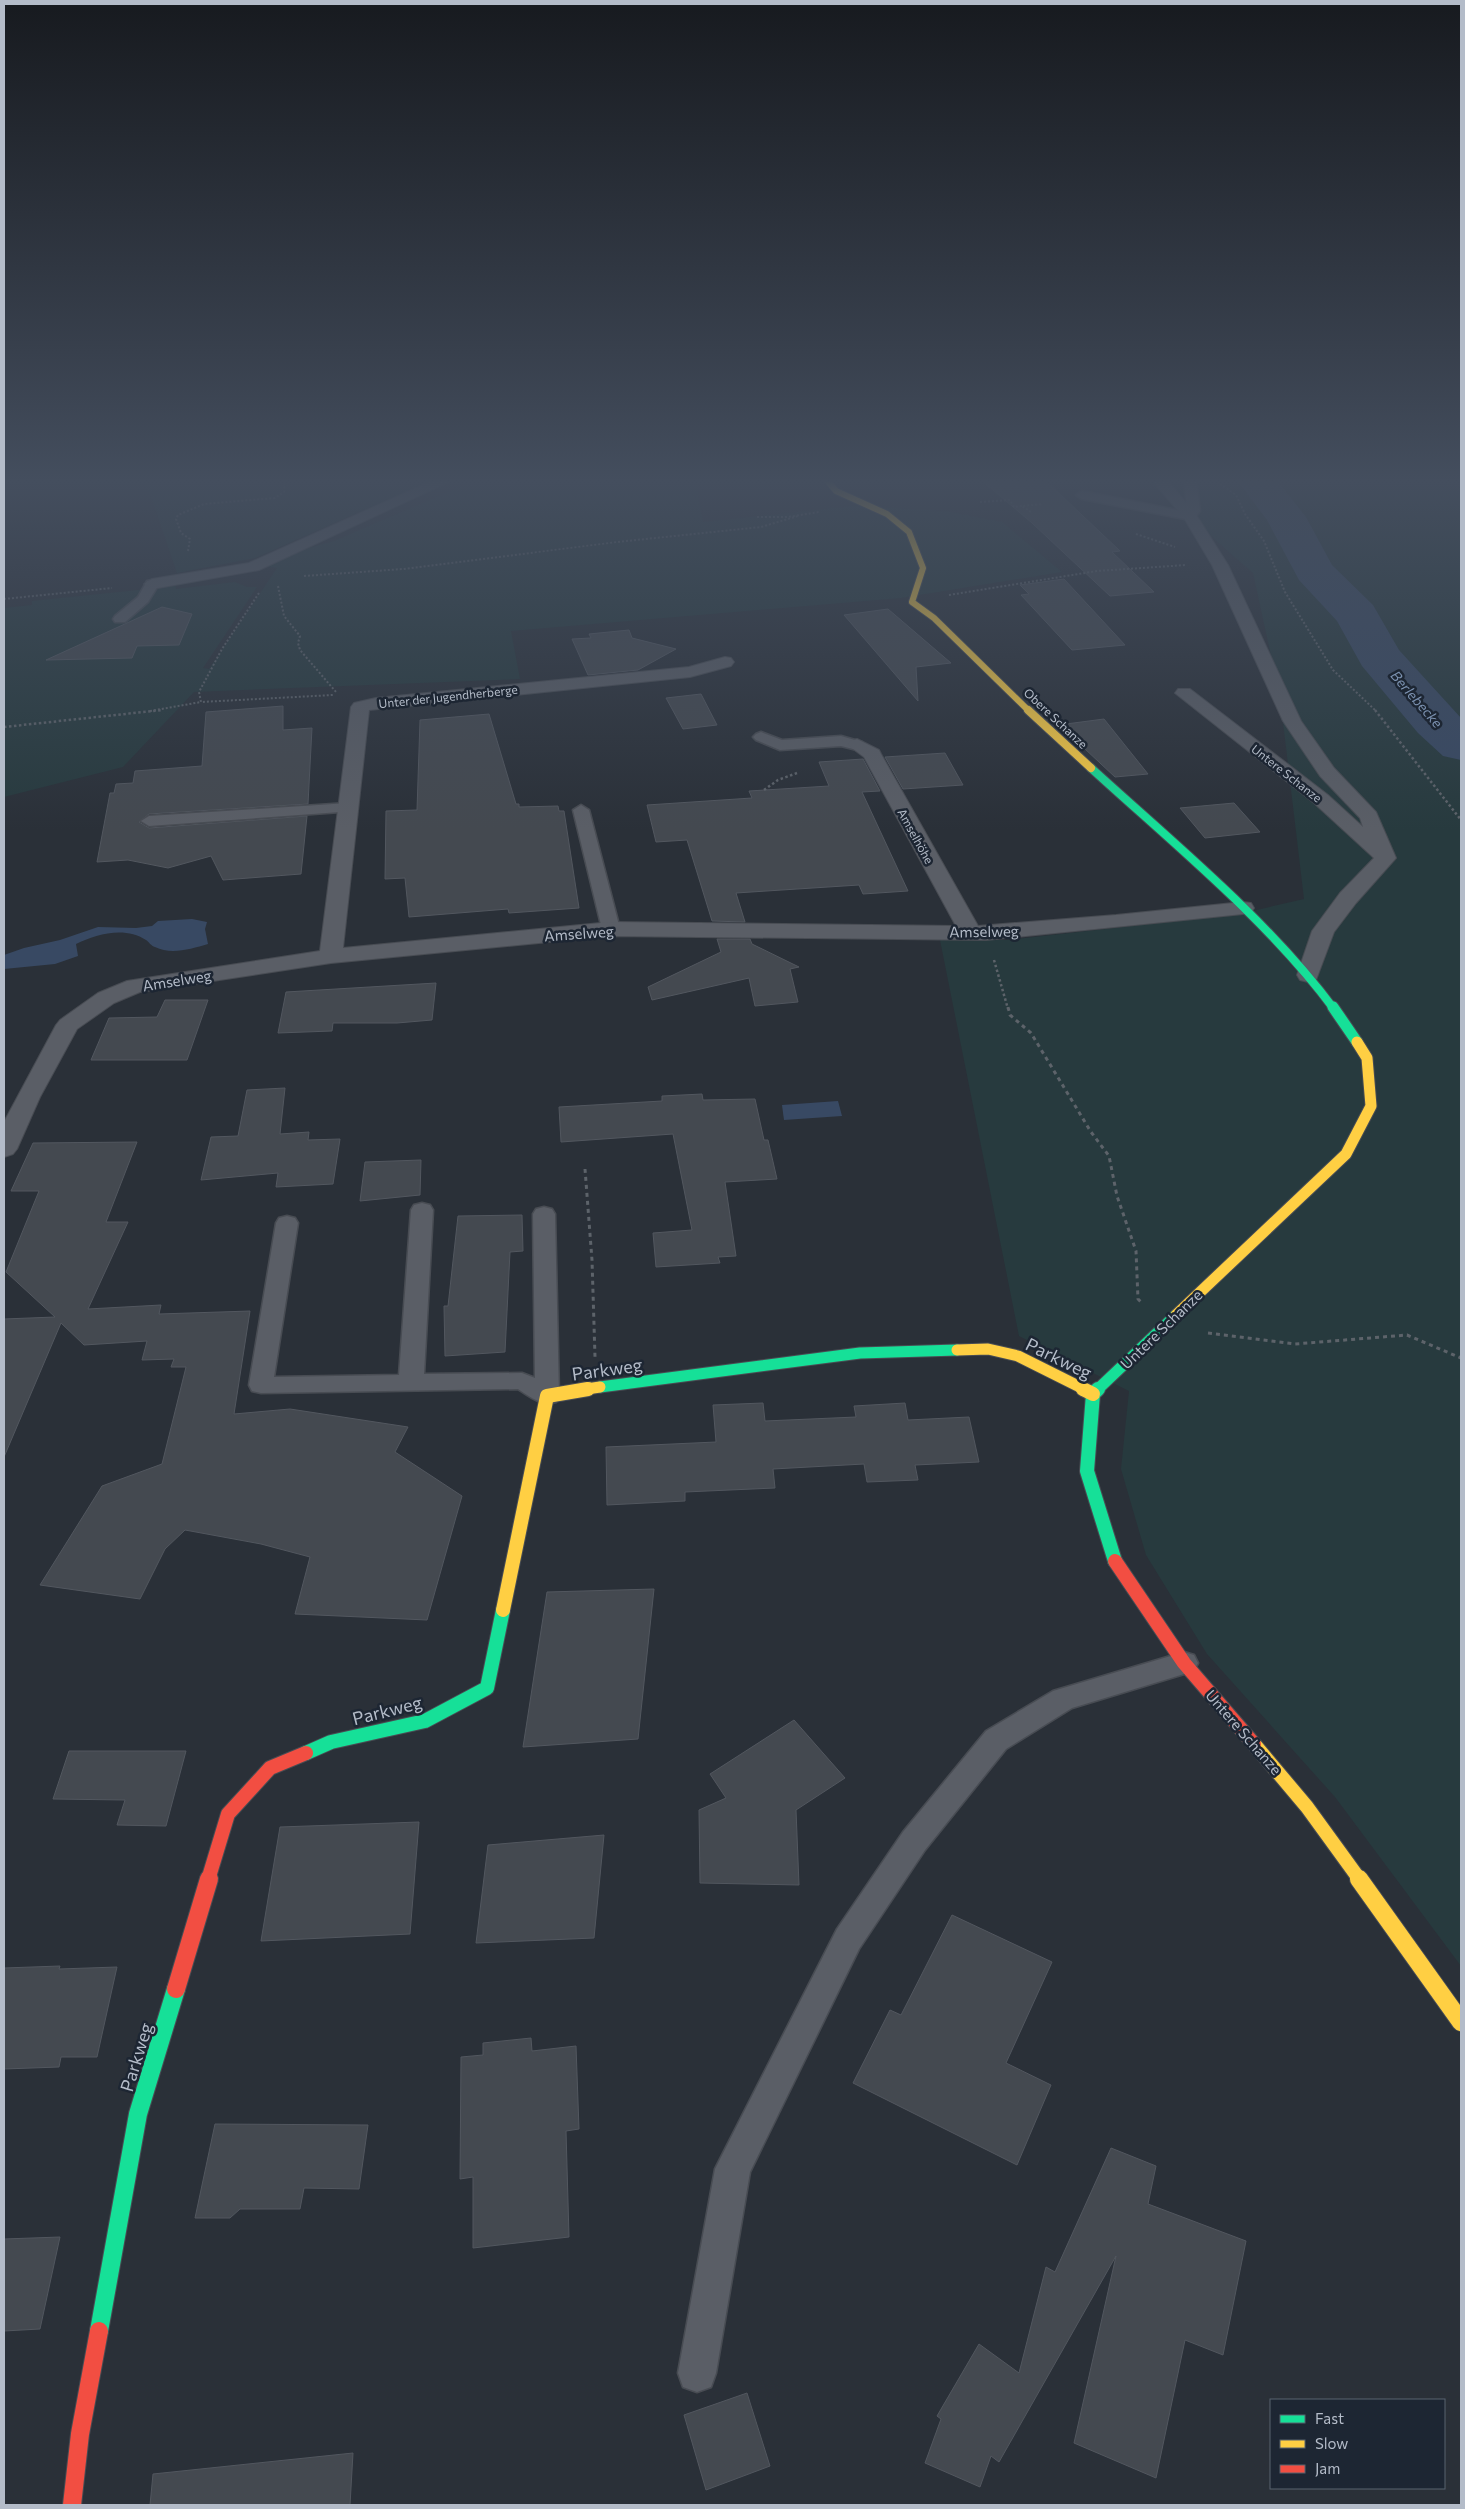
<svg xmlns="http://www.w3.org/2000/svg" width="1465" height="2509" font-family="Commissioner,sans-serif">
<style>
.green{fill:#273a3e}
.water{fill:#384963}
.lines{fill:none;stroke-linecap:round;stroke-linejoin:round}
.river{fill:#384963;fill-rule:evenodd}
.building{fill:#444950;stroke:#52575f}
.lane-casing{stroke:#484c53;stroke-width:3}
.street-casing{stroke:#484c53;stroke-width:2}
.fast-far3-casing{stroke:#484c53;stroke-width:10}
.fast-far2-casing{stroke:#484c53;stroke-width:13}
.fast-far1-casing{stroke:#484c53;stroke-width:16}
.fast-casing{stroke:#484c53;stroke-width:20}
.slow-far4-casing{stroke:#484c53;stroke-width:8}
.slow-far3-casing{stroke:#484c53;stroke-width:10}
.slow-far2-casing{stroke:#484c53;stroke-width:13}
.slow-far1-casing{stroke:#484c53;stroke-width:16}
.slow-casing{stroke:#484c53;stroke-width:20}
.jam-far1-casing{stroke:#484c53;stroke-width:16}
.jam-casing{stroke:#484c53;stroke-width:20}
.path-far2{stroke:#5d636a;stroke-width:2;stroke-dasharray:2 2;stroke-linecap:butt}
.path-far1{stroke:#5d636a;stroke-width:2.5;stroke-dasharray:2.5 2.5;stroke-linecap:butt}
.path{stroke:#5d636a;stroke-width:3;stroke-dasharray:4 4;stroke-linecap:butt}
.lane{fill:#5a5e66;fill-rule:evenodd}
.street{fill:#5a5e66;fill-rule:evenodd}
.fast-far3{stroke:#16e098;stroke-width:8}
.fast-far2{stroke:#16e098;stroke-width:11}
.fast-far1{stroke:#16e098;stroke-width:14}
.fast{stroke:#16e098;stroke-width:18}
.slow-far4{stroke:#ffcf43;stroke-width:6}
.slow-far3{stroke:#ffcf43;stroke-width:8}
.slow-far2{stroke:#ffcf43;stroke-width:11}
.slow-far1{stroke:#ffcf43;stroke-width:14}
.slow{stroke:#ffcf43;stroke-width:18}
.jam-far1{stroke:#f24e42;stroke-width:14}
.jam{stroke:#f24e42;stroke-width:18}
.labels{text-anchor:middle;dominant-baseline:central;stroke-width:5;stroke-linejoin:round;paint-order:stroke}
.far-street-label{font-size:12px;fill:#b4bcc9;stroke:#1d2633}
.far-water-label{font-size:14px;font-style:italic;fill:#7c92b1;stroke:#1d2633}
.street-label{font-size:15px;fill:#b4bcc9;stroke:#1d2633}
.near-street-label{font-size:18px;fill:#b4bcc9;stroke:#1d2633}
</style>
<rect width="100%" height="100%" fill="#2a3038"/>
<g class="green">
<path d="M145,479H434L255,558L177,573Z"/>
<path d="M479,479H695L703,522L853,506L946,511L1002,522L1062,572L901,598L511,631L520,679L194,692L123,767L4,797V608L32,605V601L138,590L175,583L176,589L235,582L247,587H257L203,668L209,669L277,568L250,564L334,541Z"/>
<path d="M1146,479H1461V1966L1335,1797L1207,1654L1146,1555L1121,1469L1129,1391L1019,1336L940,940H1006L1239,914L1304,899L1280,697L1253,573Z"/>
</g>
<g class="water">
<path d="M192,919L207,922L205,929L208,944C191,949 171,955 155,947C151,946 149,942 146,940C125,926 96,934 76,944L78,956L55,964L4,969V955L24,948L60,940L98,927L136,928L152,926L158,921Z"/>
<path d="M838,1101L842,1116L784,1120L782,1105Z"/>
</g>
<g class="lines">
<path class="river" d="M1236,479H1276L1306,517L1332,565L1373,605L1399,650L1461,718V760L1443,756L1418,733L1362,666L1337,621L1299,580L1267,520Z"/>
</g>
<g class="building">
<path d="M980,479H1044L1120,551L1112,552L1154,592L1110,596L1032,523Z"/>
<path d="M1064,579L1125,645L1072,650L1021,595L1029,594L1020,585Z"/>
<path d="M162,607L192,614L179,645L137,646L132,658L46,660Z"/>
<path d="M888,609L951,663L916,667L918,701L844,615Z"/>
<path d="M629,630L632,638L676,649L638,670L588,675L572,639L591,638L589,634Z"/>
<path d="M701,694L717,725L683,729L666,698Z"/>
<path d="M283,706V730L312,728L308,804L149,814L139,822L149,828L307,816L301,874L223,880L211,856L168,868L128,860L97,862L110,793H114L116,784L133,783L135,771L202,766L206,712Z"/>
<path d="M489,714L516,804H519V807L558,806L559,811H564L579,908L509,913L508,909L409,917L405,878L385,879L386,811L417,810L420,720Z"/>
<path d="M1104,719L1148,774L1115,777L1085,749L1066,724Z"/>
<path d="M945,753L963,785L903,789L885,757Z"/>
<path d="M863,759L880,791L862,792L908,891L863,894L859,885L736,893L745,922L712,921L687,840L656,842L647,805L752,798L749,791L829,786L819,762Z"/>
<path d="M1234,803L1260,832L1205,838L1180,808Z"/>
<path d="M717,939H750L752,944L799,967L790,969L798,1002L755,1006L749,978L652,1000L648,987L721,952Z"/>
<path d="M436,983L432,1020L397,1023H333L332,1031L278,1033L286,992Z"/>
<path d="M165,1000H208L187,1060H91L109,1018L157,1017Z"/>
<path d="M285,1088L280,1134L309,1132L308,1140L340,1139L333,1184L276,1187L278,1173L201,1180L211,1137L238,1136L247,1090Z"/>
<path d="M702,1094L703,1100L755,1099L764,1140H768L777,1179L725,1182L736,1256L718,1257L720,1263L656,1267L653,1233L692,1230L673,1134L561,1142L559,1107L662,1101V1096Z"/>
<path d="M137,1142L106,1222H128L88,1309L161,1305L159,1314L250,1311L234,1414L290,1409L408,1427L395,1452L462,1496L427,1620L295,1614L310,1557L261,1544L185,1530L165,1549L140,1599L40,1585L102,1486L162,1464L186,1367H171L174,1359L142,1360L147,1341L84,1345L61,1323L4,1457V1319L55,1317L6,1272L39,1191H11L33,1143Z"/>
<path d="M421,1160L420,1195L360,1201L365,1162Z"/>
<path d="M522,1215L523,1251L510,1252L505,1352L445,1356L444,1306H448L458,1216Z"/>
<path d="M763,1403L765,1421L856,1417L854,1406L905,1403L908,1420L969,1417L979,1462L915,1465L918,1480L867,1482L864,1464L773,1469L775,1488L685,1492V1501L607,1505L606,1447L716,1442L713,1405Z"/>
<path d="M654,1589L638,1739L523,1747L547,1592Z"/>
<path d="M794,1720L845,1778L796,1810L799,1885L700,1883L699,1810L726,1798L710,1774Z"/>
<path d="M69,1751H186L166,1826L117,1825L125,1800L53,1799Z"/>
<path d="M419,1822L410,1934L261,1941L280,1827Z"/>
<path d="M604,1835L594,1938L476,1943L488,1845Z"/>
<path d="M952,1915L1052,1962L1006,2063L1051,2085L1017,2165L853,2083L890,2010L901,2015Z"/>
<path d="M60,1966L59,1969L117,1967L97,2057H61L59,2067L4,2069V1968Z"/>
<path d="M531,2038L532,2051L576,2046L579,2129L566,2131L569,2237L473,2248V2177L460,2179L461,2057L483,2055V2043Z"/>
<path d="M215,2124L368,2125L359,2189L304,2188L300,2209H240L230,2218H195Z"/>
<path d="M1111,2148L1156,2166L1148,2204L1246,2241L1223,2355L1185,2340L1156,2478L1074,2443L1116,2256L999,2462L991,2456L980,2487L925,2463L941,2419L937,2416L979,2344L1019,2373L1046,2267L1055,2272Z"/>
<path d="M60,2237L40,2329L4,2331V2239Z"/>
<path d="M747,2393L770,2466L706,2490L684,2415Z"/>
<path d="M353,2453L350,2505H150L153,2474Z"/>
</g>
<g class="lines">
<defs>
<g id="lane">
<path d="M1184,479H1196L1200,511L1194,519L1190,520L1082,499L1076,495L1082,491L1187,512Z"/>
<path d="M152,580L159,584L148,602L125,622H115L113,619L115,616L138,597L147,581Z"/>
<path d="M761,732L782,740L841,736L862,742L865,745L857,750L841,746L780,750L756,740L753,737L756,734Z"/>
<path d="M348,803L356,808L354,811L149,826L141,821L149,816Z"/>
<path d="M581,805L589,810L620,929L617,933H605L602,929L573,810Z"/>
<path d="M422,1203L430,1205L433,1210L424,1374L522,1373L535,1378L533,1214L536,1209L544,1207L552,1209L555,1214L559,1396L556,1402C541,1406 530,1397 518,1389L261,1393L252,1391L249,1385L276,1223L279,1218L287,1216L295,1218L298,1223L274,1377L399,1375L411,1210L414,1205Z"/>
<path d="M1184,1652L1194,1655L1198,1663L1194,1671L1072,1708L1006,1749L925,1850L859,1949L750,2172L716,2373L711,2387L697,2392L683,2387L678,2373L715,2169L837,1929L903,1832L986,1731L1053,1691Z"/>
</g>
<g id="street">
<path d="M436,479H455L259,570L152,589L144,584L152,579L249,563Z"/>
<path d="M1151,479H1166L1195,513L1228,565L1301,721L1334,768L1376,812L1396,858L1356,903L1334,932L1316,980L1308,982L1300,980L1297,975L1312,931L1340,893L1374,858L1314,803L1175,693L1178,689H1190L1328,795L1363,827L1360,818L1320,776L1283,721L1212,565L1184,518Z"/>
<path d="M725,657L731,658L734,662L731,666L690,677L369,710L343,948L611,922L956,926L864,757L848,745L850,741L857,739L879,750L881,754L978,926L1116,915L1243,902L1251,903L1254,908L1251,913L1243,914L986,940L611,936L331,963L140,992L114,1003L77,1029L40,1097L17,1149L13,1154L4,1157V1122L56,1025L60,1020L98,993L127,981L320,951L351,707L354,703L376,698L689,667Z"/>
</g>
<path id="fast-far3" d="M1091,768C1173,843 1268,920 1334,1009"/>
<g id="fast-far2">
<path d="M1333,1007L1357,1042"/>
<path d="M600,1387L860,1353L957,1350"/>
<path d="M1097,1390L1176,1315"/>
</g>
<g id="fast-far1">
<path d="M1098,1389L1093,1394L1087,1471L1115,1561"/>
<path d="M306,1753L331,1742L425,1721L487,1688L503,1610"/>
</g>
<path id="fast" d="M99,2331L138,2114L176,1989"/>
<path id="slow-far4" d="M826,479L836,491L887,514L909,532L923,568L912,602L934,618L1029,711"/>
<path id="slow-far3" d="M1028,710L1091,768"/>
<g id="slow-far2">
<path d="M1176,1315L1346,1154L1371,1106L1367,1058L1357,1042"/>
<path d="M957,1350L988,1349L1018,1356L1086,1390"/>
<path d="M580,1390L600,1387"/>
</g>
<g id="slow-far1">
<path d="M1083,1389L1093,1394"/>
<path d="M503,1610L547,1396L588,1389"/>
<path d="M1254,1744L1307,1807L1360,1880"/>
</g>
<path id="slow" d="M1359,1879L1461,2022"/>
<g id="jam-far1">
<path d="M1115,1561L1184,1663L1254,1744"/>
<path d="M208,1880L228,1814L270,1768L306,1753"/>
</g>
<g id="jam">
<path d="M176,1989L209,1879"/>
<path d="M72,2505L80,2434L99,2331"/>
</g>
</defs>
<use href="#lane" class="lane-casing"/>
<use href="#street" class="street-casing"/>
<use href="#fast-far3" class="fast-far3-casing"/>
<use href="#fast-far2" class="fast-far2-casing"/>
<use href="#fast-far1" class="fast-far1-casing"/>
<use href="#fast" class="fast-casing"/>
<use href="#slow-far4" class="slow-far4-casing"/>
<use href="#slow-far3" class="slow-far3-casing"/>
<use href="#slow-far2" class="slow-far2-casing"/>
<use href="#slow-far1" class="slow-far1-casing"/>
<use href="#slow" class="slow-casing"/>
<use href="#jam-far1" class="jam-far1-casing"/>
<use href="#jam" class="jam-casing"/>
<g class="path-far2">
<path d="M1220,484L1236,495L1245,514L1264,541L1285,592L1333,670L1376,711"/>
<path d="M980,502L1010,500L1014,507L1022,506"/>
<path d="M1031,512L1022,506L1043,504"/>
<path d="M757,517H788L819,512"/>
<path d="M1136,534L1175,547"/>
<path d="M188,551L190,539L181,533L176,519L178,515L204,504L275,498L284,492V479"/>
<path d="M304,576L403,569L617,542L761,527L798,516"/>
<path d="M278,586L284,616L300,636L298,643L300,650L336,692"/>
<path d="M259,593L222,649L199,692L201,702L333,695"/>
<path d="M949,595L1097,571L1186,565"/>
<path d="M4,599L112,588"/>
<path d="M150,711L201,702"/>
</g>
<g class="path-far1">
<path d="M1375,710L1461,820"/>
<path d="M4,727L162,710"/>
<path d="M764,790L778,780L797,773"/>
<path d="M994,960L1008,1009"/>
</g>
<g class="path">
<path d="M1008,1007L1010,1015L1031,1033L1091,1132L1109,1156L1117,1196L1136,1251L1138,1299L1142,1303"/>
<path d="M585,1169L592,1260L595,1357"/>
<path d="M1208,1333L1295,1344L1407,1335L1461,1358"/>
</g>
<use href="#lane" class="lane"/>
<use href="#street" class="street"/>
<use href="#fast-far3" class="fast-far3"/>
<use href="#fast-far2" class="fast-far2"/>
<use href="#fast-far1" class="fast-far1"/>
<use href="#fast" class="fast"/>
<use href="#slow-far4" class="slow-far4"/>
<use href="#slow-far3" class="slow-far3"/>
<use href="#slow-far2" class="slow-far2"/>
<use href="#slow-far1" class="slow-far1"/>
<use href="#slow" class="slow"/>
<use href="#jam-far1" class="jam-far1"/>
<use href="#jam" class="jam"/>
</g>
<linearGradient id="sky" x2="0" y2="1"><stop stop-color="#171a1f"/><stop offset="0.58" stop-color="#444e5e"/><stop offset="1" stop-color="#444e5e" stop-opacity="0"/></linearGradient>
<rect width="1465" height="830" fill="url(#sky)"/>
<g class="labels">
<g class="far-street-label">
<text transform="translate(448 696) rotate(-6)">Unter der Jugendherberge</text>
<text transform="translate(1056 718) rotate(43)">Obere Schanze</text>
<text transform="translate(1287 773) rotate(38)">Untere Schanze</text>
<text transform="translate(916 836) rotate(61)">Amselhöhe</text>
</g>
<g class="far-water-label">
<text transform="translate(1417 699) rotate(49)">Berlebecke</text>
</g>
<g class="street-label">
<text transform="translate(984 931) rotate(-1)">Amselweg</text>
<text transform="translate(579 933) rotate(-4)">Amselweg</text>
<text transform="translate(177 980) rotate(-9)">Amselweg</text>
<text transform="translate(1161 1329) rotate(-44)">Untere Schanze</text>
<text transform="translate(1244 1732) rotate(49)">Untere Schanze</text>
</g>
<g class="near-street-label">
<text transform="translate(1059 1358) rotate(26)">Parkweg</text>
<text transform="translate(607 1369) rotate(-8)">Parkweg</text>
<text transform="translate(387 1710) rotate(-14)">Parkweg</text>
<text transform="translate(136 2057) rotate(-73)">Parkweg</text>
</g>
</g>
<rect width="1465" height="2509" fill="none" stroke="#b4bcc9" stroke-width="10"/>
<rect x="1270" y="2399" width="175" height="90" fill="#1d2633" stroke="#59626f"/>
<rect x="1280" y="2415" width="25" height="8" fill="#16e098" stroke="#59626f"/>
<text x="1315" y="2424" font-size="15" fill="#b4bcc9">Fast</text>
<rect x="1280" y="2440" width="25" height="8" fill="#ffcf43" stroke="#59626f"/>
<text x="1315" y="2449" font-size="15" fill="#b4bcc9">Slow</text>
<rect x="1280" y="2465" width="25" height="8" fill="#f24e42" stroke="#59626f"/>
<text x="1315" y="2474" font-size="15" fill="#b4bcc9">Jam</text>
</svg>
